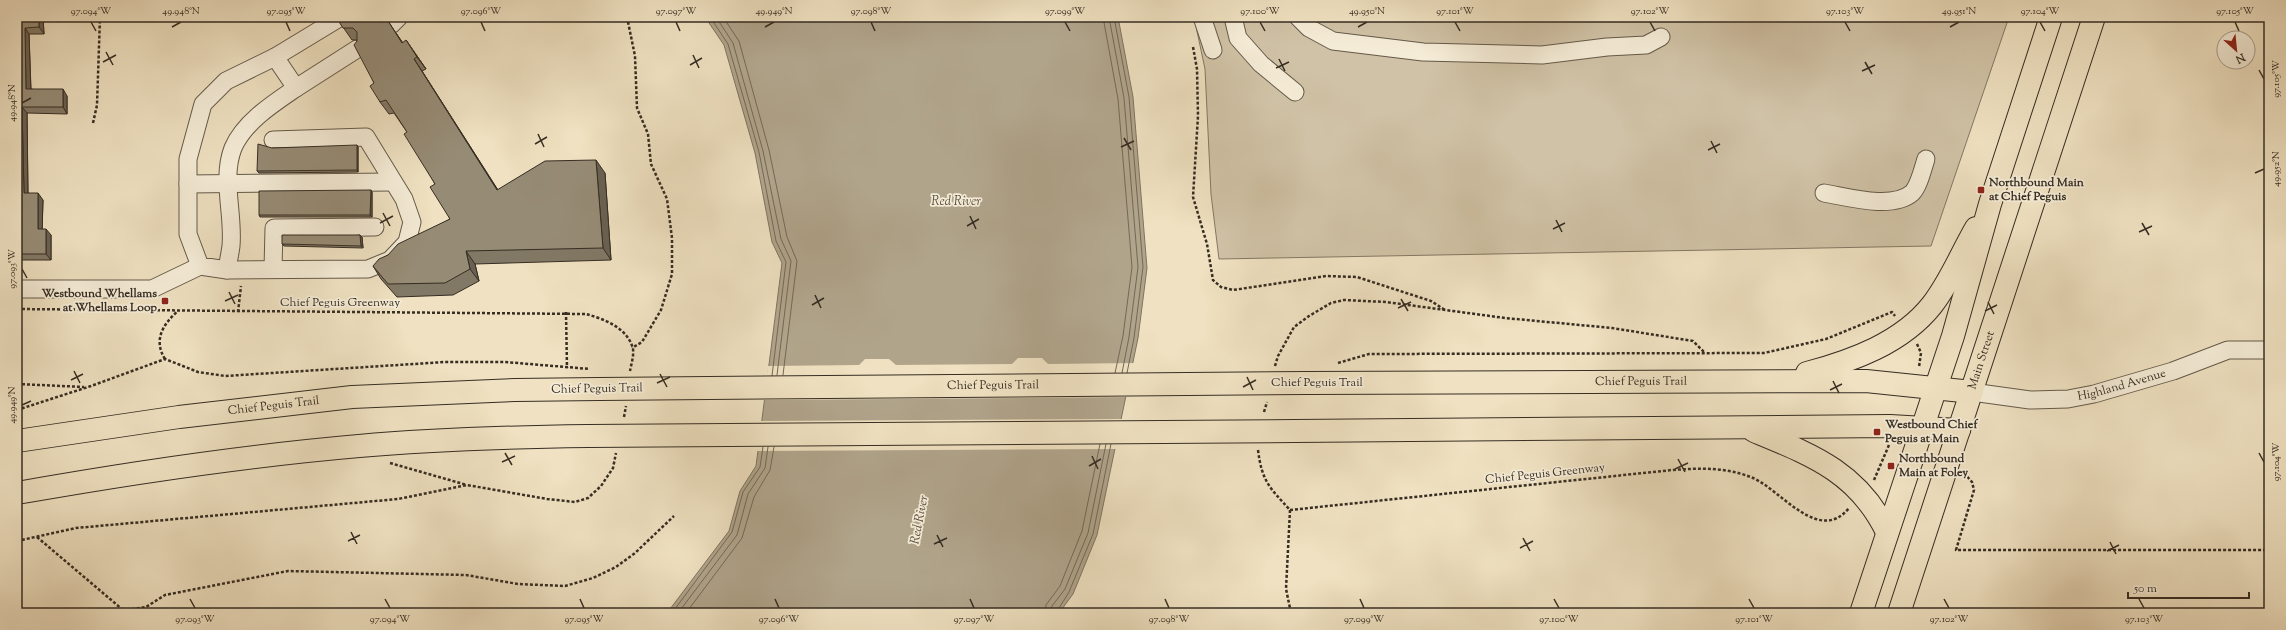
<svg xmlns="http://www.w3.org/2000/svg" width="2286" height="630" font-family="'Sorts Mill Goudy',serif">
<style>
.green{fill:#d0c2a6;stroke:#837864}
.water{fill:#b0a48b;stroke:#7f7461}
.pier{fill:#efe1c1}
.lines{fill:none;stroke-linecap:round;stroke-linejoin:round}
.shore{stroke:#736857;stroke-width:1}
.minor-casing{stroke:#645a4a;stroke-width:19}
.major-casing{stroke:#362d23;stroke-width:24}
.path{stroke:#362d23;stroke-width:2.5;stroke-dasharray:3 2;stroke-linecap:butt}
.minor{stroke:#f5ecd7;stroke-width:17}
.major{stroke:#efe1c1;stroke-width:22}
.major-bridge-casing{stroke:#362d23;stroke-width:24;stroke-linecap:butt}
.major-bridge{stroke:#efe1c1;stroke-width:22}
.wall{fill:#817865;stroke:#362d23}
.shaded-wall{fill:#696152;stroke:#362d23}
.building{fill:#968b75;stroke:#362d23}
.ticks{fill:none;stroke:#362d23;stroke-width:1.5}
.poi-dot{fill:#8f2418;stroke:#f5ecd7;stroke-width:1.5}
.labels{text-anchor:middle;dominant-baseline:central;stroke-width:3.5;stroke-linejoin:round;paint-order:stroke}
.poi-label{font-size:12px;font-weight:bold;fill:#362d23;stroke:#f5ecd7;text-anchor:start}
.street-label{font-size:12px;fill:#362d23;stroke:#f5ecd7}
.water-label{font-size:13px;font-style:italic;fill:#5b5142;stroke:#f5ecd7}
.neatline{fill:none;stroke:#362d23;stroke-width:1.5}
.ticks-label{font-size:10px;text-anchor:middle;fill:#362d23}
</style>
<rect width="100%" height="100%" fill="#efe1c1"/>
<filter id="stains"><feTurbulence type="fractalNoise" baseFrequency=".005" numOctaves="4"/><feColorMatrix values="0 0 0 0 .2 0 0 0 0 .09 0 0 0 0 .02 0 0 0 .5 -.17"/></filter>
<radialGradient id="worn" r=".72"><stop offset=".6" stop-color="#630" stop-opacity="0"/><stop offset="1" stop-color="#630" stop-opacity=".3"/></radialGradient>
<path class="green" d="M1194,17H2009L1931,246L1219,259L1211,194L1205,69Z"/>
<path class="water" d="M705,17H1118L1133,97L1147,268L1138,338L1097,535L1073,594L1059,613H667L729,531L740,491L756,466L782,263L772,242L755,153L724,45Z"/>
<g class="pier">
<path d="M1018,358H1042L1048,364L1135,363L1128,397L763,400L768,366L859,365L865,359H889L896,365L1012,364Z"/>
<path d="M1123,419L1116,449L756,451L760,421Z"/>
</g>
<g class="lines">
<g class="shore">
<path d="M710,17L728,44L759,152L776,241L786,262L772,376"/>
<path d="M716,17L733,43L763,151L781,239L791,261L777,375"/>
<path d="M723,17L739,41L769,150L787,237L797,261L783,375"/>
<path d="M1103,17L1118,99L1132,267L1123,336L1115,373"/>
<path d="M1109,17L1124,98L1138,267L1129,337L1122,373"/>
<path d="M1114,17L1129,97L1143,267L1134,338L1127,373"/>
<path d="M672,613L732,532L743,492L760,467L763,447"/>
<path d="M678,613L737,535L748,494L765,468L768,447"/>
<path d="M686,613L742,538L754,497L770,470L774,447"/>
<path d="M1045,613L1046,605L1060,586L1082,531L1100,444"/>
<path d="M1051,613L1052,606L1065,589L1088,533L1106,444"/>
<path d="M1056,613L1069,592L1093,534L1111,444"/>
</g>
<defs>
<g id="minor">
<path d="M1202,17L1213,50"/>
<path d="M1233,17L1238,38L1261,64L1295,92"/>
<path d="M1298,17L1309,28L1333,41L1423,52L1542,55L1607,47L1646,45L1661,37"/>
<path d="M391,25L399,17"/>
<path d="M275,57L296,88C274,103 244,122 233,148C221,179 234,214 231,246C230,254 228,262 227,270L200,266L188,234V159L203,104L226,81Z"/>
<path d="M275,57L341,17"/>
<path d="M296,88L357,49"/>
<path d="M188,184L393,182"/>
<path d="M1824,193C1848,197 1892,210 1912,193C1919,186 1923,168 1926,159"/>
<path d="M273,269L274,228L375,227"/>
<path d="M227,270L368,269L390,260L407,242L412,222L404,199L366,137L273,140"/>
<path d="M17,289H152L200,266"/>
<path id="s1" d="M1972,392L2030,400L2068,399L2094,394L2173,371L2228,350H2269"/>
</g>
<g id="major">
<path d="M1807,373C1852,361 1902,343 1932,305C1950,282 1961,254 1976,228"/>
<path id="s2" d="M1306,383L1866,381L1972,392"/>
<path d="M1295,431L1890,426L1959,430"/>
<path d="M1754,431C1812,455 1858,472 1887,532"/>
<path id="s3" d="M17,441L179,417L352,397L515,390L599,389"/>
<path d="M17,493C130,473 244,456 359,446C435,439 512,437 588,436"/>
<path d="M1861,613L1953,336L1990,204L2051,17"/>
<path id="s4" d="M1899,613L2094,17"/>
</g>
</defs>
<use href="#minor" class="minor-casing"/>
<use href="#major" class="major-casing"/>
<g class="path">
<path d="M627,17L635,56L637,108L648,134L651,164L667,199L672,238V274L661,310L642,342L632,348"/>
<path d="M1193,47L1197,69L1198,116L1193,197L1207,244L1213,280L1221,287L1233,290L1326,276L1357,277L1431,301L1445,310"/>
<path d="M93,123L97,105L100,17"/>
<path d="M17,309L586,314C604,319 628,328 633,349C634,356 631,365 630,371"/>
<path d="M238,312L241,286"/>
<path d="M566,312L567,368"/>
<path d="M1917,344L1921,353L1919,367"/>
<path d="M165,359C153,340 163,324 178,311"/>
<path d="M1338,363L1369,354L1764,353L1826,339L1892,312L1895,316"/>
<path d="M1275,366L1278,356L1294,327L1309,316L1331,303L1344,300L1386,302L1505,318L1612,328L1693,341L1705,353"/>
<path d="M17,384L84,387"/>
<path d="M17,410L91,386L165,359L198,372L225,376L445,362H505L590,369"/>
<path d="M1264,412L1267,402"/>
<path d="M624,417L626,406"/>
<path d="M1258,450C1262,482 1270,488 1290,510"/>
<path d="M390,463L467,485"/>
<path d="M1964,473L1972,482L1974,490L1956,550H2269"/>
<path d="M1874,480L1889,445"/>
<path d="M1290,510L1672,470C1700,468 1727,467 1753,478C1781,490 1819,545 1849,508"/>
<path d="M1290,510L1286,589L1291,613"/>
<path d="M37,537L123,610"/>
<path d="M17,541L76,528L398,499L467,485L547,499L575,502L588,498L601,486L613,468L616,453"/>
<path d="M107,613L146,607L165,595L288,571L466,575L518,584L565,586L593,578L616,567L635,553L674,516"/>
</g>
<use href="#minor" class="minor"/>
<use href="#major" class="major"/>
<defs>
<g id="major-bridge">
<path id="s5" d="M599,389L1306,383"/>
<path d="M588,436L1295,431"/>
</g>
</defs>
<use href="#major-bridge" class="major-bridge-casing"/>
<use href="#major-bridge" class="major-bridge"/>
</g>
<g class="wall">
<path d="M17,17H43L44,34H29L31,89L67,96V114L27,113L28,193L43,200L42,229L51,235V260H17Z"/>
<path d="M336,17H385L382,22L396,33L403,43L406,40L415,53L426,69L422,71L498,190L605,173L611,260L475,264L479,281L453,295L397,297L381,279L373,266L388,255L450,219L435,184L407,132L394,113L389,114L380,102L374,83L357,40H352Z"/>
<path d="M358,147V172L259,173L257,171L272,148Z"/>
<path d="M372,192V217H260L259,215Z"/>
<path d="M360,235L362,237L363,248L284,246L282,244Z"/>
</g>
<g class="shaded-wall">
<path d="M39,17H43L44,34L39,27Z"/>
<path d="M374,17H385L381,23L375,19Z"/>
<path d="M388,21L396,33L411,56L402,43Z"/>
<path d="M25,28L29,34L31,95L26,89Z"/>
<path d="M406,40L415,53L426,69L417,57Z"/>
<path d="M414,59L422,71L506,203L497,190Z"/>
<path d="M63,89L67,96V114L63,107Z"/>
<path d="M22,107L27,113L28,199L24,193Z"/>
<path d="M357,145L358,147V172L357,170Z"/>
<path d="M596,160L605,173L611,260L603,248Z"/>
<path d="M371,190L372,192V217L370,215Z"/>
<path d="M38,193L43,200L42,235L38,229Z"/>
<path d="M46,229L51,235V260L46,254Z"/>
<path d="M360,235L362,237L363,248L361,246Z"/>
<path d="M466,251L475,264L479,281L470,269Z"/>
</g>
<g class="building">
<path d="M17,17H39V27L25,28L26,89H63V107H22L24,193H38V229H46V254H17Z"/>
<path d="M336,17H374L375,19L380,22L388,21L402,43L406,40L417,57L414,59L497,190L545,161L596,160L603,248L466,251L470,269L445,283L388,284L373,266L379,259L388,255L398,244L450,219L430,187L435,184L404,134L407,132L386,100L380,102L370,86L374,83L354,45L357,41V32L353,28H343Z"/>
<path d="M258,144L272,148L357,145V170L257,171Z"/>
<path d="M371,190L370,215H259V191Z"/>
<path d="M282,235H360L361,246L282,244Z"/>
</g>
<path class="ticks" d="M91,22L96,31M286,22L290,31M481,22L485,31M676,22L680,31M871,22L875,31M1065,22L1070,31M1260,22L1265,31M1455,22L1460,31M1650,22L1655,31M1845,22L1850,31M2040,22L2045,31M2235,22L2239,31M172,27L181,22M765,27L774,22M1358,27L1367,22M1950,27L1959,22M106,52L113,65M693,55L699,68M1279,59L1285,71M103,62L116,55M1865,62L1872,74M690,65L702,58M1276,68L1289,62M2259,70L2264,79M1862,71L1875,65M22,103L31,98M538,134L544,147M1124,138L1131,150M1711,141L1717,153M535,144L547,137M1121,147L1134,141M1708,150L1720,144M2255,173L2264,169M383,213L390,226M970,216L976,229M1556,220L1562,232M380,223L393,216M2142,223L2149,235M967,226L979,219M1553,229L1565,223M2139,232L2152,226M22,269L27,278M229,292L235,304M815,295L821,308M1401,299L1408,311M225,301L238,295M1988,302L1994,314M812,305L824,298M1398,308L1411,302M1985,311L1997,305M74,371L80,383M660,374L667,387M1247,377L1253,390M71,380L83,374M1833,381L1839,393M657,383L670,377M1243,387L1256,380M1830,390L1842,384M22,405L31,401M505,453L512,465M2259,453L2264,462M1092,456L1098,469M1678,459L1685,472M502,462L515,456M1089,466L1101,459M1675,469L1688,463M351,532L357,544M937,535L943,547M1523,538L1530,551M348,541L360,535M2110,542L2116,554M934,544L947,538M1520,548L1533,541M2107,551L2119,545M190,599L195,608M385,599L390,608M580,599L584,608M775,599L779,608M970,599L974,608M1165,599L1169,608M1360,599L1364,608M1554,599L1559,608M1749,599L1754,608M1944,599L1949,608M2139,599L2144,608"/>
<g class="poi-dot">
<rect x="1977" y="186" width="8" height="8" rx="2"/>
<rect x="161" y="297" width="8" height="8" rx="2"/>
<rect x="1873" y="428" width="8" height="8" rx="2"/>
<rect x="1887" y="462" width="8" height="8" rx="2"/>
</g>
<g class="labels">
<g class="poi-label">
<text x="1989" y="183">Northbound Main<tspan x="1989" dy="14">at Chief Peguis</tspan></text>
<text x="157" y="294" text-anchor="end">Westbound Whellams<tspan x="157" dy="14">at Whellams Loop</tspan></text>
<text x="1885" y="425">Westbound Chief<tspan x="1885" dy="14">Peguis at Main</tspan></text>
<text x="1899" y="459">Northbound<tspan x="1899" dy="14">Main at Foley</tspan></text>
</g>
<g class="street-label">
<text x="340" y="303">Chief Peguis Greenway</text>
<text stroke="none"><textPath href="#s4" startOffset="266">Main Street</textPath></text>
<text stroke="none"><textPath href="#s2" startOffset="335">Chief Peguis Trail</textPath></text>
<text x="1317" y="383">Chief Peguis Trail</text>
<text stroke="none"><textPath href="#s5" startOffset="394">Chief Peguis Trail</textPath></text>
<text stroke="none"><textPath href="#s1" startOffset="152">Highland Avenue</textPath></text>
<text transform="translate(597 389) rotate(-1)">Chief Peguis Trail</text>
<text stroke="none"><textPath href="#s3" startOffset="259">Chief Peguis Trail</textPath></text>
<text transform="translate(1545 474) rotate(-6)">Chief Peguis Greenway</text>
</g>
<g class="water-label">
<text x="956" y="202">Red River</text>
<text transform="translate(920 520) rotate(-79)">Red River</text>
</g>
</g>
<rect width="2286" height="630" fill="none" stroke="#efe1c1" stroke-width="44"/>
<g transform="translate(2236 50) rotate(153)"><circle r="19" fill="#f5ecd7" stroke="#a9a08f"/>
<path d="M0-3L7 15L0 10L-7 15Z" fill="#8f2418"/>
<text y="-6" font-size="11" font-weight="bold" text-anchor="middle" fill="#362d23">N</text>
</g>
<path d="M2128 592v6h121v-6" fill="none" stroke="#362d23" stroke-width="2"/>
<text x="2134" y="592" font-size="12" fill="#362d23" stroke="#f5ecd7" stroke-width="3" paint-order="stroke">50 m</text>
<rect x="22" y="22" width="2242" height="586" class="neatline"/>
<g class="ticks-label">
<text x="91" y="14">97.094°W</text>
<text x="181" y="14">49.948°N</text>
<text x="286" y="14">97.095°W</text>
<text x="481" y="14">97.096°W</text>
<text x="676" y="14">97.097°W</text>
<text x="774" y="14">49.949°N</text>
<text x="871" y="14">97.098°W</text>
<text x="1065" y="14">97.099°W</text>
<text x="1260" y="14">97.100°W</text>
<text x="1367" y="14">49.950°N</text>
<text x="1455" y="14">97.101°W</text>
<text x="1650" y="14">97.102°W</text>
<text x="1845" y="14">97.103°W</text>
<text x="1959" y="14">49.951°N</text>
<text x="2040" y="14">97.104°W</text>
<text x="2235" y="14">97.105°W</text>
<text transform="translate(2275 79) rotate(-90)" y="4">97.105°W</text>
<text transform="translate(11 103) rotate(-90)" y="4">49.948°N</text>
<text transform="translate(2275 169) rotate(-90)" y="4">49.952°N</text>
<text transform="translate(11 269) rotate(-90)" y="4">97.093°W</text>
<text transform="translate(11 405) rotate(-90)" y="4">49.949°N</text>
<text transform="translate(2275 462) rotate(-90)" y="4">97.104°W</text>
<text x="195" y="622">97.093°W</text>
<text x="390" y="622">97.094°W</text>
<text x="584" y="622">97.095°W</text>
<text x="779" y="622">97.096°W</text>
<text x="974" y="622">97.097°W</text>
<text x="1169" y="622">97.098°W</text>
<text x="1364" y="622">97.099°W</text>
<text x="1559" y="622">97.100°W</text>
<text x="1754" y="622">97.101°W</text>
<text x="1949" y="622">97.102°W</text>
<text x="2144" y="622">97.103°W</text>
</g>
<rect width="100%" height="100%" filter="url(#stains)"/>
<rect width="100%" height="100%" fill="url(#worn)"/>
</svg>
